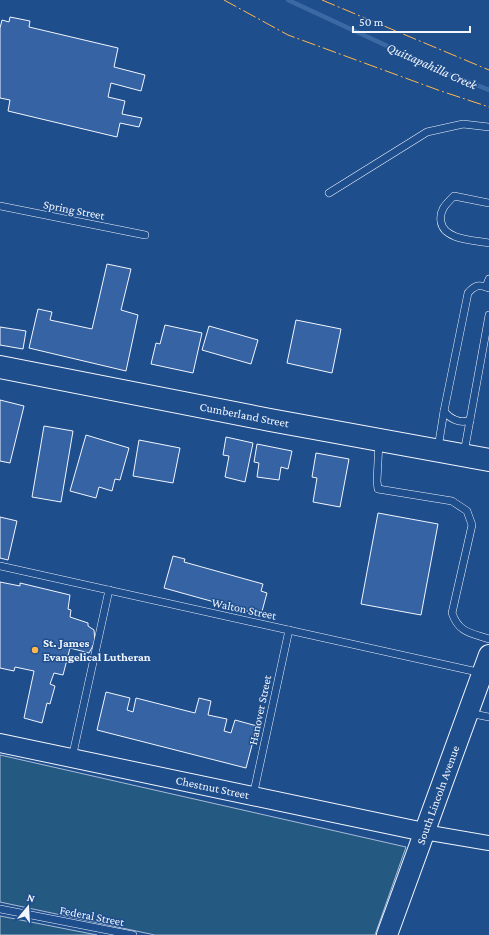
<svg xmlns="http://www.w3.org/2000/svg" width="489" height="935" font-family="'Crimson Pro',serif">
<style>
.green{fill:#245a82;stroke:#a8bbd7}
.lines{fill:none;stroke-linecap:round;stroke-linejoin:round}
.stream{stroke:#3b69a3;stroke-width:4.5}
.building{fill:#3563a3;stroke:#f2f6ff}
.service-casing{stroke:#f2f6ff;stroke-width:8}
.minor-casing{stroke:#f2f6ff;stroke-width:16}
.tertiary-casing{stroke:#f2f6ff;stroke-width:20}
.secondary-casing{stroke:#f2f6ff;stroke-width:22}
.trunk-casing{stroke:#f2f6ff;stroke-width:24}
.service{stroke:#1f4e8c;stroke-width:7}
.minor{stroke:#1f4e8c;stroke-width:14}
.tertiary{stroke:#1f4e8c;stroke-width:18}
.secondary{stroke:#1f4e8c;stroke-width:20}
.trunk{stroke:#1f4e8c;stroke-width:22}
.power{stroke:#ffb74d;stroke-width:1;stroke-dasharray:14 3 2 3;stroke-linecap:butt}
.poi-dot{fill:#ffb74d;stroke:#1f4e8c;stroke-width:1.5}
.labels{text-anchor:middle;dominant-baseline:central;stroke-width:3;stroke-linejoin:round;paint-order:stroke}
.street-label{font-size:12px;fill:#f2f6ff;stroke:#1f4e8c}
.poi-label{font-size:12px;font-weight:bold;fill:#f2f6ff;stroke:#1f4e8c;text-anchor:start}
.water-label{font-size:13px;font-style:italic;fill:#f2f6ff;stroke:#1f4e8c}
</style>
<rect width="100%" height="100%" fill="#1f4e8c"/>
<g class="green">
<path d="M0,755L406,847L375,935H155L0,902Z"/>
<path d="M0,916L97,935H0Z"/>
</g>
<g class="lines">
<path class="stream" d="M288,0L441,71L489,90"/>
</g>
<g class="building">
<path d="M10,17L30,21L29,27L118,48L114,67L145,75L141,91L111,83L108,97L125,101L122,114L142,118L139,127L120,123L117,137L8,111L10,100L0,98V28L2,20L9,22Z"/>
<path d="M107,264L131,269L121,310L138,315L126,371L29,348L38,309L52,312L50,320L92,329Z"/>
<path d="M296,320L341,329L332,373L287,363Z"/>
<path d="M165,325L202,333L193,373L151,364L156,343L160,344Z"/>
<path d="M209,326L258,340L251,364L202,350Z"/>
<path d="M0,327L26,331L23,349L0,345Z"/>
<path d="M0,400L24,406L10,463L0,461Z"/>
<path d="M44,426L73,431L61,502L32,497Z"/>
<path d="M86,435L129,448L120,480L115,479L112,491L99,487L96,498L70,491Z"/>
<path d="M226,437L253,443L245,482L225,477L229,456L223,455Z"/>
<path d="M139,440L180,448L173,483L133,476Z"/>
<path d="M257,444L292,451L288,469L281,467L279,480L257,477L259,463L254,462Z"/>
<path d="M316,453L349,459L340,507L313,502L317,478L312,477Z"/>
<path d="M378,513L438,524L421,615L361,604Z"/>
<path d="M0,517L17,521L8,560L0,558Z"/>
<path d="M173,556L185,559L184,562L263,584L261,591L267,593L261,615L164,588Z"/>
<path d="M0,582L20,586V583L70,595L68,609L71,610L70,617L88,623V626L94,630L95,642L89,653L70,648L63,675L54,673L50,684L55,686L50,704L47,703L42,723L24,718L34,671L15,667L14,671L0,668Z"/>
<path d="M106,692L130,698L127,710L133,712L136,698L195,713L199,698L211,701L208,715L227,719L224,731L231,733L235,720L257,726L246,768L97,730Z"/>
</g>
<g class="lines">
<defs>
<g id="service">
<path d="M329,193L427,132L463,124L489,127"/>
<path d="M489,203L454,196C446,204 439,210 441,222C444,240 474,240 489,243"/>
<path d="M0,206L145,235"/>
<path d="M486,287L489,279"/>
<path d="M470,420C460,424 450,419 444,411L468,293C475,285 479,284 489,288"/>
<path d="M379,442L377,481L378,489L452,501L467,511L472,525L452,613C459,633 471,633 489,639"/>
<path d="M438,448L444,411"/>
<path d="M464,453L489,315"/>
<path d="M0,566L482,673"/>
<path d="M469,713L489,717"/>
<path d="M72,758L109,590"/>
<path d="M253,796L289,630"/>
<path d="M0,909L133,935"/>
</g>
<path id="minor" d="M424,832L489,843"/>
<g id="tertiary">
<path id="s1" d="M0,743L424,832"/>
</g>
<g id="secondary">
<path id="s2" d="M387,935L489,655"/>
</g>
<g id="trunk">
<path id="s3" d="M0,367L270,420L489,460"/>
</g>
</defs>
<use href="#service" class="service-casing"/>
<use href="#minor" class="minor-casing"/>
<use href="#tertiary" class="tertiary-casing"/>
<use href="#secondary" class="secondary-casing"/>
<use href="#trunk" class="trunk-casing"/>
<use href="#service" class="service"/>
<use href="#minor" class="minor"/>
<use href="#tertiary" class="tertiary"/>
<use href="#secondary" class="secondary"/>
<use href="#trunk" class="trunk"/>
<g class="power">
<path d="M224,0L288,35L438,90L489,107"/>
<path d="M322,0L489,70"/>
</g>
</g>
<circle class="poi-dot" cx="35" cy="650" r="4"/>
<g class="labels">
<g class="street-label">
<text transform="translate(74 210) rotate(11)">Spring Street</text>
<text stroke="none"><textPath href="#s3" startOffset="249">Cumberland Street</textPath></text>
<text transform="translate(244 609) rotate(12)">Walton Street</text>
<text transform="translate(260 710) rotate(-78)">Hanover Street</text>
<text stroke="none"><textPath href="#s1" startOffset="217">Chestnut Street</textPath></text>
<text stroke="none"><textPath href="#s2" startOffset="149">South Lincoln Avenue</textPath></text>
<text transform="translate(92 916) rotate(11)">Federal Street</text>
</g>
<g class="poi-label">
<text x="43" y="643">St. James<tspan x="43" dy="14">Evangelical Lutheran</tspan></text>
</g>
<g class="water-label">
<text transform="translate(432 66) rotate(24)">Quittapahilla Creek</text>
</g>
</g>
<g transform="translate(28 907) rotate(18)" stroke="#1f4e8c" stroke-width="3" paint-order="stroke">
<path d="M0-3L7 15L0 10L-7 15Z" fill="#f2f6ff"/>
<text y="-6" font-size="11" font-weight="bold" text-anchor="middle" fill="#f2f6ff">N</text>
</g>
<path d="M353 26v6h117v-6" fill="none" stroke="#f2f6ff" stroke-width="2"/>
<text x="359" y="26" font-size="12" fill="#f2f6ff" stroke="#1f4e8c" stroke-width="3" paint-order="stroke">50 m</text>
</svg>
